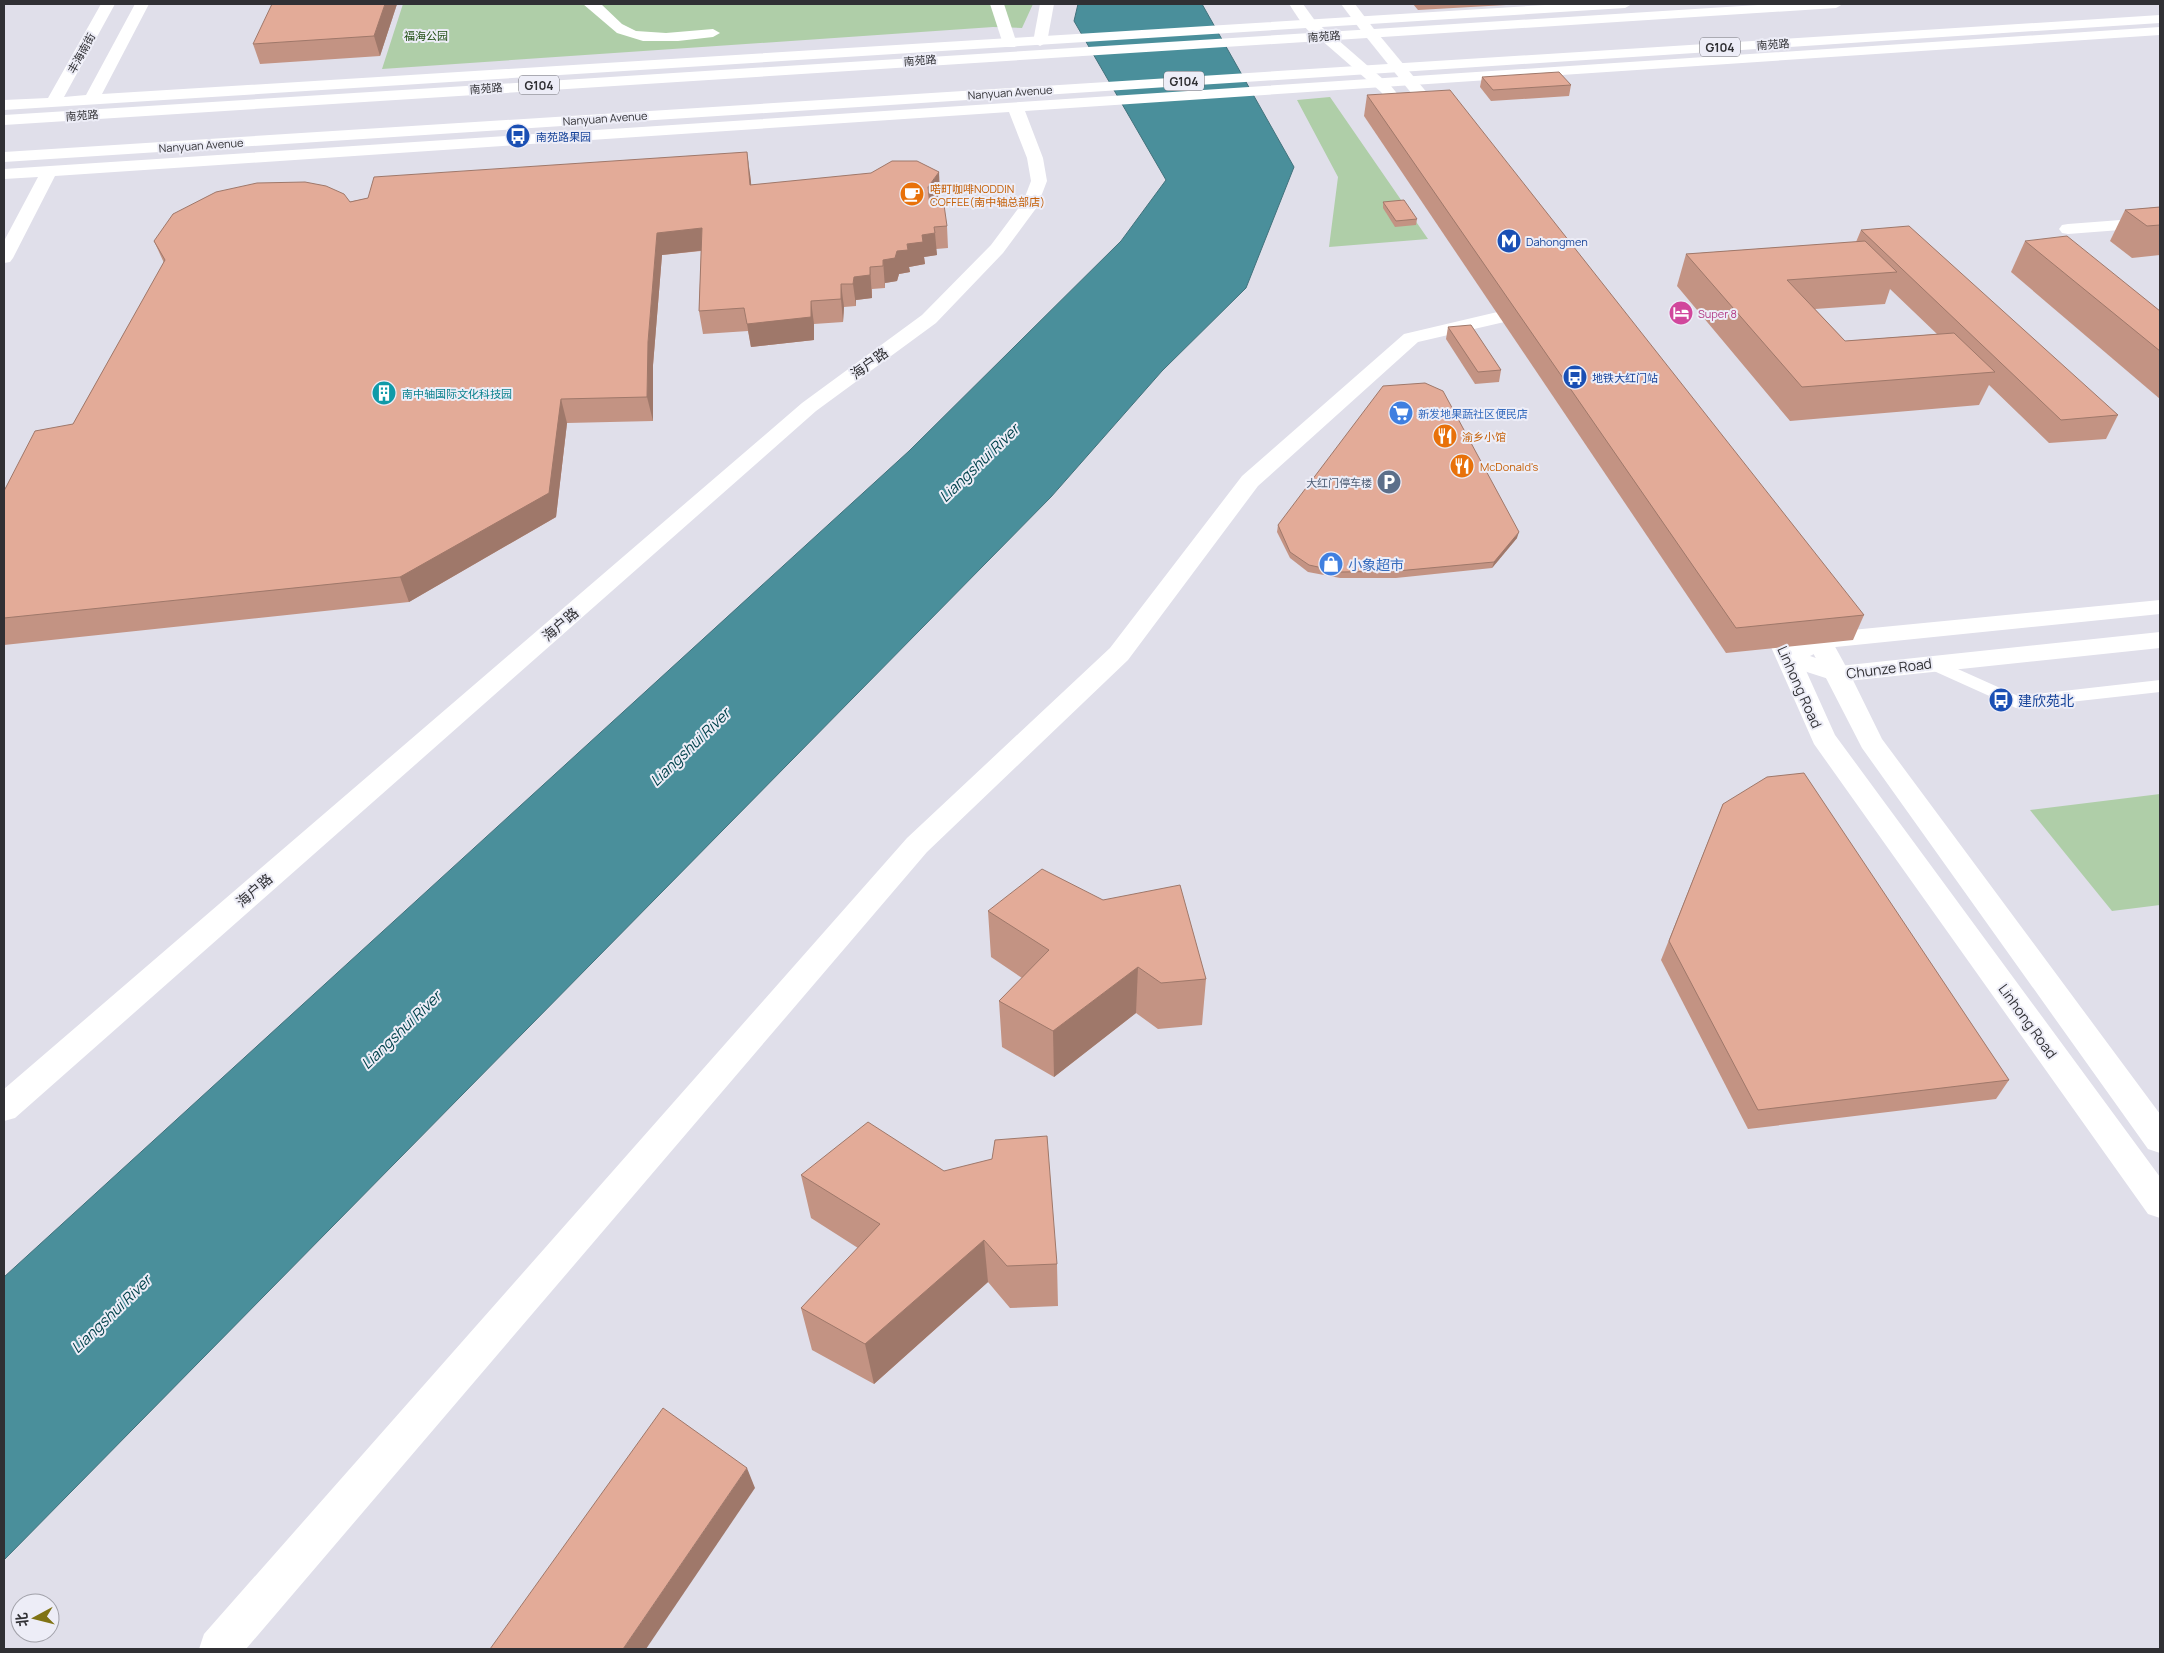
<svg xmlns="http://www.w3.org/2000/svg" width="2164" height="1653" font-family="Manrope,'Noto Sans SC',sans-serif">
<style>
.green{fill:#afcea8}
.water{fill:#4a8f9b;stroke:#42727c}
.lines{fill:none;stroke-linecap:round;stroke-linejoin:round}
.service{fill:#fff;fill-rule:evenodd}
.minor{fill:#fff;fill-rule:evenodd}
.tertiary{fill:#fff;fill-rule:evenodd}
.secondary{fill:#fff;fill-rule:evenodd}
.primary{fill:#fff;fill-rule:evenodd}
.trunk{fill:#fff;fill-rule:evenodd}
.wall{fill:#c39383;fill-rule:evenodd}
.shaded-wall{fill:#9f786a}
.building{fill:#e3ab98;stroke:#9f786a}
.labels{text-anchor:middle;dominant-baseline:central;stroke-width:4;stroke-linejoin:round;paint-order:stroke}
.far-park-label{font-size:11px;fill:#204e13;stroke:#ededf7}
.far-street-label{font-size:11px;fill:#303034;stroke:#ededf7}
.far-transit-label{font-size:11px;fill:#164399;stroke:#ededf7;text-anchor:start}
.far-food-label{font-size:11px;fill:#c56008;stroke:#ededf7;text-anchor:start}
.far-hotel-label{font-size:11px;fill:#b23c85;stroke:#ededf7;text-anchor:start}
.far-culture-label{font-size:11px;fill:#0d838f;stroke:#ededf7;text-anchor:start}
.far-shop-label{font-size:11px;fill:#366cbe;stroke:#ededf7;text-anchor:start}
.far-service-label{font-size:11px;fill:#4e5e75;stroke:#ededf7;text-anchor:end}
.shield{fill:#ededf7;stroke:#69696e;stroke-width:1}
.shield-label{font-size:12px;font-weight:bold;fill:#303034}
.street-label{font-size:14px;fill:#303034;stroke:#ededf7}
.shop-label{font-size:14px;fill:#366cbe;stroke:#ededf7;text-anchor:start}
.transit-label{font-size:14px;fill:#164399;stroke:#ededf7;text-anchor:start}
.water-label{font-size:15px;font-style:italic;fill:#00424b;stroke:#ededf7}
</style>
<rect width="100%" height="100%" fill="#e0dfea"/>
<g class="green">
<path d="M403,4H1033L1022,28L993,27L382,69Z"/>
<path d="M1330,97L1428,239L1329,247L1338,177L1297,100Z"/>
<path d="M2160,794V905L2112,911L2030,810Z"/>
</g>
<path class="water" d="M1078,4H1202L1294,167L1246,288L1162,371L1051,497L4,1560V1277L909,451L1121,241L1166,180L1074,21Z"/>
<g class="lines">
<path class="service" d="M1931,657L2018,696L2160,680V692L2016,708L1925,667L1922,663L1925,659Z"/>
<g class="minor">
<path d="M583,4H601L622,24L636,31L666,33L713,29L720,33L713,37L678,41H643L617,33Z"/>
<path d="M990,4H1004L1017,44L1015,47H1005L1003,44Z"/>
<path d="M1040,4H1054L1047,42L1040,46L1033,42Z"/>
<path d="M1616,4H1631L1624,8Z"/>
<path d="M2160,217V227L2068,234L2062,233L2059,229L2062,225L2068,224Z"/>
<path d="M1536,303L1543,305L1545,309L1543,313L1418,342L1258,486L1128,660L927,852L246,1649H199L204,1634L907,838L1110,648L1242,476L1404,334Z"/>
</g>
<g class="tertiary">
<path d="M101,4H115L64,97L86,95L135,4H149L102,94L1562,4H1632L1625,8L4,110V100L48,98Z"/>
<path d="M2160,27V35L1025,111L1043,158L1047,181L1037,207L1003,253L936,323L816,411L15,1118L4,1121V1089L802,403L922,315L991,245L1023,202L1031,181L1027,158L1009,112L55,176L13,258L10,262L4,263V241L38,177L4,179V169Z"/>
<path d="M2160,600V614L1826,648L1810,656L1839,666L2160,632V648L1838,682L1779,663L1776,657L1779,651L1821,633Z"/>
</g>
<g class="secondary">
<path d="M1370,29L1375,30L1448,118L1450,121L1448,124H1436L1363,33Z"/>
<path d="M1325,32L1330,33L1391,86L1420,122L1418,125H1406L1381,92L1320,39L1318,36Z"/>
<path d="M1803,603L1811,605L1815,610L1850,674L1882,739L2160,1114V1153L2148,1149L1862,748L1791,610L1795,605Z"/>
<path d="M1768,605L1776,608L1780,613L1835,735L2160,1177V1218L2148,1214L1814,744L1756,613L1760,608Z"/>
</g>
<g class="primary">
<path d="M1289,4H1303L1316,22L1332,36L1330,39C1312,44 1298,17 1289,4Z"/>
<path d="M1341,4H1355L1377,33L1375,36H1365Z"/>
</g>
<g class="trunk">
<path d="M1774,4H1843L1836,8L4,125V115Z"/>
<path d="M2160,15V23L4,162V152Z"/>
</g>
</g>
<g class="wall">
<path d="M397,4L380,56L260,64L253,44Z"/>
<path d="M1413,4H1506V5L1418,10Z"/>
<path d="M1482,77L1571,85L1569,96L1491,101L1480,87Z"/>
<path d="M1367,95L1864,615L1853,640L1726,653L1364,116Z"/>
<path d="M750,174L751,185L940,193L932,206L947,226L948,248L936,249L937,255L924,257L925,264L909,267L910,272L899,274L897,281L885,283V288L872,289V298L856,300V306L844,307L843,322L814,324V340L751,347L748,331L703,334L699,311L701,251L662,255L653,365V421L567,423L556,517L409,602L4,645V491L73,424L164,263L154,241L368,198Z"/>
<path d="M1383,202L1417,219L1416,225L1395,227L1383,208Z"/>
<path d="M2160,207V255L2132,258L2110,241L2125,210Z"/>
<path d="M1861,230L2118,415L2106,439L2049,443L1989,385L1979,405L1790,421L1677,286L1686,254L1856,242ZM1890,289L1937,334L1845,341L1815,309L1885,304Z"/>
<path d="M2025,241L2160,311V399L2011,272Z"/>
<path d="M1448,327L1501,370L1499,382L1475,384L1446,339Z"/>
<path d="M1278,525L1517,538L1492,568L1396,578H1340L1308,572L1290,558L1277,532Z"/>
<path d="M1723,804L2009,1080L1996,1099L1748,1129L1661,960Z"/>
<path d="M988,911L1206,979L1202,1025L1158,1029L1136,1013L1054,1077L1002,1047L999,1001L1022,978L991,957Z"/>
<path d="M801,1175L1057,1264L1058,1306L1010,1308L988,1282L874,1384L812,1350L801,1308L858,1248L811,1218Z"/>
</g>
<g class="shaded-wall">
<path d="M385,4H397L380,56L374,36Z"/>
<path d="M747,152L750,174L754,207L750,185Z"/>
<path d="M939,172L940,193L930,209L928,187Z"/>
<path d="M702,228L706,250L662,255L653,365V421L647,397L648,342L657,233Z"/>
<path d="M935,233L937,255L924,257L925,264L909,267L910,272L899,274L897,281L885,283V288L883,260L922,235Z"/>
<path d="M870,267L872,298L856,300V306L853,284L854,277Z"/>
<path d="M841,284L844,307L843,322L841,299Z"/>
<path d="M811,301L814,324V340L751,347L747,324Z"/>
<path d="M561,399L567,423L556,517L409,602L400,577Z"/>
<path d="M1519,532L1517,538L1492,568L1494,562Z"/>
<path d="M1138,967L1136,1013L1054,1077L1053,1031Z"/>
<path d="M984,1240L988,1282L874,1384L865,1344Z"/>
<path d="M747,1468L755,1488L646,1649H623Z"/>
</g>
<g class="building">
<path d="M272,4H385L374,36L253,44Z"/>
<path d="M1559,72L1571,85L1493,90L1482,77Z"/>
<path d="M1450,90L1864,615L1736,628L1367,95Z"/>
<path d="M747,152L750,185L871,173L892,161H917L939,172L928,187L930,206L944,205L947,226L934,227L935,233L922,235L923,242L907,244L908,250L897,251L895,258L883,260V266L870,267V275L854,277L853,284H841V299L811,301V317L747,324L744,308L699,311L702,228L657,233L648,342L647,397L561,399L549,493L400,577L4,618V491L35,431L73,424L165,260L154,241L173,214L216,192L257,183L305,182L326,186L344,194L350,202L368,198L374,177Z"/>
<path d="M1404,200L1417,219L1396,221L1383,202Z"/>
<path d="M2160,207V225L2147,226L2125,210Z"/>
<path d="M1909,226L2118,415L2061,420L1861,230Z"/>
<path d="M2067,236L2160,311V351L2025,241Z"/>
<path d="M1865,241L1897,272L1787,280L1845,341L1954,333L1995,372L1802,387L1686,254Z"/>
<path d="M1471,325L1501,370L1478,372L1448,327Z"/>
<path d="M1425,383L1443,391L1519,532L1494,562L1397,571L1341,572L1309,565L1290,552L1278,525L1383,386Z"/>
<path d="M1804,773L2009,1080L1758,1110L1669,941L1723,804L1767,777Z"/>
<path d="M1042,869L1103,900L1180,885L1206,979L1161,983L1138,967L1053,1031L999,1001L1049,950L988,911Z"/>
<path d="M868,1122L944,1171L992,1159L995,1140L1047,1136L1057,1264L1007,1266L984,1240L865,1344L801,1308L880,1224L801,1175Z"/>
<path d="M663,1408L747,1468L623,1649H490Z"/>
</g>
<defs>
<symbol id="bus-disc" viewBox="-11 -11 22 22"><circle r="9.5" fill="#1a4fb4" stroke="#ededf7"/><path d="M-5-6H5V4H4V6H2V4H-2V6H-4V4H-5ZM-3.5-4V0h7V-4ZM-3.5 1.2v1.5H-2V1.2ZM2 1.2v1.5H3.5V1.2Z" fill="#fff"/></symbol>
<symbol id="cafe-disc" viewBox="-11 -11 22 22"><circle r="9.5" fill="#e8710a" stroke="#ededf7"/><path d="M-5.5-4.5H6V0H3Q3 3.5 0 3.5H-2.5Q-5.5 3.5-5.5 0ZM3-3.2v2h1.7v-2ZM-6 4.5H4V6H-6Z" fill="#fff"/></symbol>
<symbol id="metro-disc" viewBox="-11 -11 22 22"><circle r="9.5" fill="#1a4fb4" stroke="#ededf7"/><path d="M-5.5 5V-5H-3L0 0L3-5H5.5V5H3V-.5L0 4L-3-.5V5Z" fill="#fff"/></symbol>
<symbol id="hotel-disc" viewBox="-11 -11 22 22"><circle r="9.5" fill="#d1479c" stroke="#ededf7"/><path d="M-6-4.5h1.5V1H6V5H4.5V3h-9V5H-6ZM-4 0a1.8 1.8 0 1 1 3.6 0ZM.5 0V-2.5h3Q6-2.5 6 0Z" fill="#fff"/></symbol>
<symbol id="building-disc" viewBox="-11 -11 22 22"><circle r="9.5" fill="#0f9aa8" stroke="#ededf7"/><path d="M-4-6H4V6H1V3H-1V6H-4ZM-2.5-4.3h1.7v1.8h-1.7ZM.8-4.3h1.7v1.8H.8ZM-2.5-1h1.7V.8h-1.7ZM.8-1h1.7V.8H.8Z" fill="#fff"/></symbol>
<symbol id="supermarket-disc" viewBox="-11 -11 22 22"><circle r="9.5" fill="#3f7fe0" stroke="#ededf7"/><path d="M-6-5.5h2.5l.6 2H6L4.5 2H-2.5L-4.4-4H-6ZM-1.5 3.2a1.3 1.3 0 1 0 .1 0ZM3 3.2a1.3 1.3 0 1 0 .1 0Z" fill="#fff"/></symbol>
<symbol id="restaurant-disc" viewBox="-11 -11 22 22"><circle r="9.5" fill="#e8710a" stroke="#ededf7"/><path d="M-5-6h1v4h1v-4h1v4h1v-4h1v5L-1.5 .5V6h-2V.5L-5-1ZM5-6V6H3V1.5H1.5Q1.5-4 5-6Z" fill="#fff"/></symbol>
<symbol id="parking-disc" viewBox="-11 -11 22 22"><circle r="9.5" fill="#5c6f8a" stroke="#ededf7"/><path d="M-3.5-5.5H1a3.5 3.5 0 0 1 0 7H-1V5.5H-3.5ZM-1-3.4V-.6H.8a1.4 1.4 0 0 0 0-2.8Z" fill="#fff"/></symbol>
<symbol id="shop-disc" viewBox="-11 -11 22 22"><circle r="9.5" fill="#3f7fe0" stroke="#ededf7"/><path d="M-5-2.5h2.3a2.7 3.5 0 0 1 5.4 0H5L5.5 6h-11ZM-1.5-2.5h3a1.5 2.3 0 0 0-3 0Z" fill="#fff"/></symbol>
</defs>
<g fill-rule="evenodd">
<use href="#bus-disc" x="504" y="122" width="28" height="28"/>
<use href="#cafe-disc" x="898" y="180" width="28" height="28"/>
<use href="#metro-disc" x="1495" y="227" width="28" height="28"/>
<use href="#hotel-disc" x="1667" y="299" width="28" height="28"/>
<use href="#bus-disc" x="1561" y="363" width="28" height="28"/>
<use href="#building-disc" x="370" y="379" width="28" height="28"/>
<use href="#supermarket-disc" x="1387" y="399" width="28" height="28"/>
<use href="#restaurant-disc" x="1431" y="422" width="28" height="28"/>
<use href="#restaurant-disc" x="1448" y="452" width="28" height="28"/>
<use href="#parking-disc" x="1375" y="468" width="28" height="28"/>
<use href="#shop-disc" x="1317" y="550" width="28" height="28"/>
<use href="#bus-disc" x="1987" y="686" width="28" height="28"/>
</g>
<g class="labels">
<g class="far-park-label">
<text x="426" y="35">福海公园</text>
</g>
<g class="far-street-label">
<text transform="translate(1324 36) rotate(-4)">南苑路</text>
<text transform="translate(1773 44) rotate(-4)">南苑路</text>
<text transform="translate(81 53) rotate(-61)">丰海南街</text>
<text transform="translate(920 60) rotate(-4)">南苑路</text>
<text transform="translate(486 88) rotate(-4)">南苑路</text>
<text transform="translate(1010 92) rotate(-4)">Nanyuan Avenue</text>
<text transform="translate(82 115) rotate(-4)">南苑路</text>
<text transform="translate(605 118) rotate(-4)">Nanyuan Avenue</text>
<text transform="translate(201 145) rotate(-4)">Nanyuan Avenue</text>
</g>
<g class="far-transit-label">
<text x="536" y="136">南苑路果园</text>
<text x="1526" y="241">Dahongmen</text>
<text x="1592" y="377">地铁大红门站</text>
</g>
<g class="far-food-label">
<text x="930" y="188">喏町咖啡NODDIN<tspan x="930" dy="13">COFFEE(南中轴总部店)</tspan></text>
<text x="1462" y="436">渝乡小馆</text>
<text x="1480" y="466">McDonald's</text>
</g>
<g class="far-hotel-label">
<text x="1698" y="313">Super 8</text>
</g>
<g class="far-culture-label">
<text x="402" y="393">南中轴国际文化科技园</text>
</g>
<g class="far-shop-label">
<text x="1418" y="413">新发地果蔬社区便民店</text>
</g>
<g class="far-service-label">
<text x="1372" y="482">大红门停车楼</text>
</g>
<g class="shield">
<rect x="1700" y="37.5" width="40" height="19" rx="4"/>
<rect x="1164" y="71.5" width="40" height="19" rx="4"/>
<rect x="519" y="75.5" width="40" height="19" rx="4"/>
</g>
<g class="shield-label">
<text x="1720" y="47">G104</text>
<text x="1184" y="81">G104</text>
<text x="539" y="85">G104</text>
</g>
<g class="street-label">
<text transform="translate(869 363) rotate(-36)">海户路</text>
<text transform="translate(560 624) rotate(-41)">海户路</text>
<text transform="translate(1889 668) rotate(-7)">Chunze Road</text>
<text transform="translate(1800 687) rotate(66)">Linhong Road</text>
<text transform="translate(254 890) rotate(-41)">海户路</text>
<text transform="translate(2028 1021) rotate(54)">Linhong Road</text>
</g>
<g class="shop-label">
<text x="1348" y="564">小象超市</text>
</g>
<g class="transit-label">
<text x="2018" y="700">建欣苑北</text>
</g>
<g class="water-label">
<text transform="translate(979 463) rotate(-44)">Liangshui River</text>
<text transform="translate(690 747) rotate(-44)">Liangshui River</text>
<text transform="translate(401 1030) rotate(-44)">Liangshui River</text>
<text transform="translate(111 1314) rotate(-44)">Liangshui River</text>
</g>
</g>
<rect width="2164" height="1653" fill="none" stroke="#303034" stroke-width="10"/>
<g transform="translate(35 1618) rotate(263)"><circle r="24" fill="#ededf7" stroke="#a1a1a9"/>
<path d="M0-4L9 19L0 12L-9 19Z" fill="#807314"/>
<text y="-8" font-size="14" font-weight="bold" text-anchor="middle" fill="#303034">北</text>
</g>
</svg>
